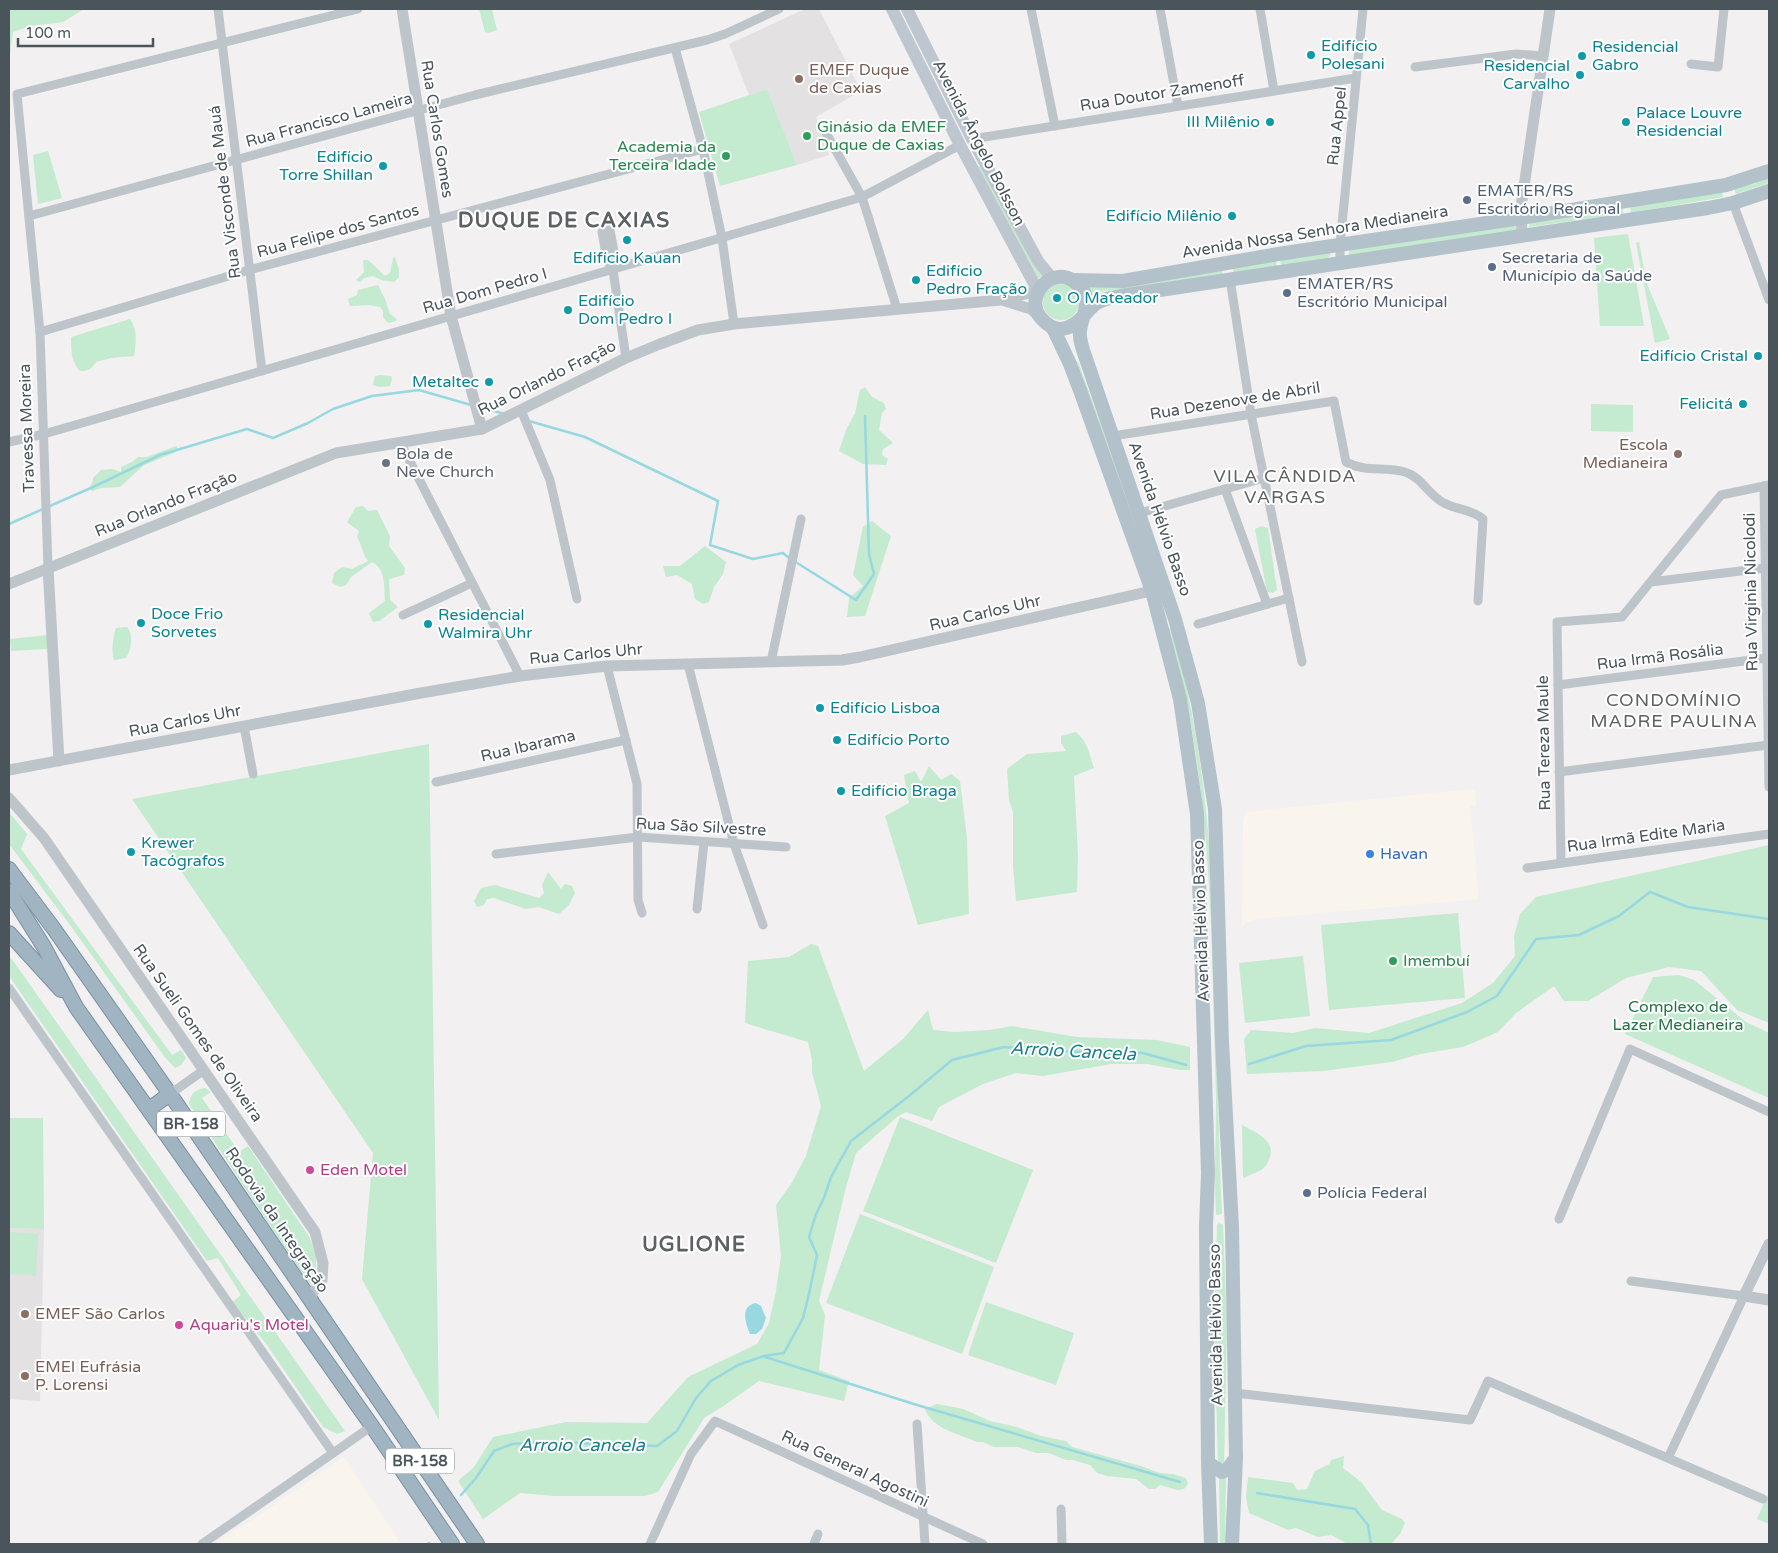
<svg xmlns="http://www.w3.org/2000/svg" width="1778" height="1553" font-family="'Varela Round',sans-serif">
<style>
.commercial{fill:#faf5ec}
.education{fill:#e3e1e1}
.green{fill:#c4eacf}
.water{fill:#97d8e1}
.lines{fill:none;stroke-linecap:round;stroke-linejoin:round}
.stream{stroke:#97d8e1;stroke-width:2.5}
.trunk-casing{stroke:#7991a4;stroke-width:16}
.minor{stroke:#bdc5cb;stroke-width:9}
.tertiary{stroke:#bdc5cb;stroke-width:11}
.secondary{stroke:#bec7cf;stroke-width:12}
.primary{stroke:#b3c1cb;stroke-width:14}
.trunk{stroke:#a0b4c2;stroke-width:14}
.culture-dot{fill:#0f9aa8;stroke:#fff;stroke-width:2}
.education-dot{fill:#8d6e63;stroke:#fff;stroke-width:2}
.leisure-dot{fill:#2e9e5b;stroke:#fff;stroke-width:2}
.service-dot{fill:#5c6f8a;stroke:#fff;stroke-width:2}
.worship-dot{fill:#6b7280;stroke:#fff;stroke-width:2}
.shop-dot{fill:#3f7fe0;stroke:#fff;stroke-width:2}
.hotel-dot{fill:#d1479c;stroke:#fff;stroke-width:2}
.labels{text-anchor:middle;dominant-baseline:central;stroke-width:4;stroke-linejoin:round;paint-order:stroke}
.shield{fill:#fff;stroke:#80878c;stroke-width:1}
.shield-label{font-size:15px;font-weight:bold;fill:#4a545b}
.culture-label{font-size:16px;fill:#0d838f;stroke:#fff;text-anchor:start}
.education-label{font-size:16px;fill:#785e54;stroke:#fff;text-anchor:start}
.street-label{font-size:16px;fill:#4a545b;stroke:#fff}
.leisure-label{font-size:16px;fill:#27864d;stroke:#fff;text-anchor:start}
.service-label{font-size:16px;fill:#4e5e75;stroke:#fff;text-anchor:start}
.worship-label{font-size:16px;fill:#5b616d;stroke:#fff;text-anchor:start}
.shop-label{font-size:16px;fill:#366cbe;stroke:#fff;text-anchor:start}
.park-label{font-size:16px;fill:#237445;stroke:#fff}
.hotel-label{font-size:16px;fill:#b23c85;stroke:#fff;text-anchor:start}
.neighbourhood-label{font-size:18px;letter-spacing:1px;fill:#5d6164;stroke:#fff}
.water-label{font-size:18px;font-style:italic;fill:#1e7e8b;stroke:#fff}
.district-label{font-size:21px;font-weight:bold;letter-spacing:1px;fill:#5d6164;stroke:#fff}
</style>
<rect width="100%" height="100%" fill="#f2f0f0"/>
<g class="commercial">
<path d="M1475,789L1476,805L1470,806L1479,899L1255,919L1246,923L1242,927L1243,820L1246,812Z"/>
<path d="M344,1457L401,1544H214L257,1517Z"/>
</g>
<g class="education">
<path d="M805,9H819L861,91L816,117L829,155L797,165L767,89L749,95L729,44Z"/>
<path d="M9,1228L44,1229L40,1401L9,1399Z"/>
</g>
<g class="green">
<path d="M9,9H84L63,22L31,26L13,32L9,60Z"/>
<path d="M479,9H492L497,30L489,33L485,32Z"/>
<path d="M767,89L797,165L720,186L699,112Z"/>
<path d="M48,151L62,198L38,204L33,155Z"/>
<path d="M978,166H980L1043,276L1034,280Z"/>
<path d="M1769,176V183L1736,194L1734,188L1754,184Z"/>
<path d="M1722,191L1723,197L1631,213L1630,207Z"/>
<path d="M1623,208V214L1529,227L1530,223Z"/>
<path d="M1517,225L1518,230L1461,240L1349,255V248Z"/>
<path d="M1628,234L1644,326H1600L1594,238Z"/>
<path d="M1639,242L1647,284L1670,339L1655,343L1636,243Z"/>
<path d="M1329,252L1331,255L1327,258L1281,266L1280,260Z"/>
<path d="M395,257L399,269V277L394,282L381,280L373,276L364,278L360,282L356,280L364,272L363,260H368L385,276L390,273L393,258Z"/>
<path d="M1276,260L1277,267L1234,273L1233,271L1234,268Z"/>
<path d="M1223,269L1222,274L1204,279L1088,293L1085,283L1136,285L1170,280Z"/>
<circle cx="1061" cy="302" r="18"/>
<path d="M378,285L385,299L390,314L397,319L396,321L388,323L383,317V311L380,307L369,305L350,306L348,299L357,295L358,290Z"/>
<path d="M130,319C138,330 136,344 134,356L111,358L96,362C91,370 88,371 80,371C71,362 71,349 71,337Z"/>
<path d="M1077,362H1078L1107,440L1154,580Z"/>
<path d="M380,375L391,376L392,379L390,386L379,387L373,385L375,376Z"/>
<path d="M865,387L872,397L884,403L886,409L882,413L879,430L893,443L883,449L882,455L888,459L886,465L863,464L839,451L846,430L855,413L860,390Z"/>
<path d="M1591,404L1633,405V432L1591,431Z"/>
<path d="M176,446L178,448L176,452L144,465L120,487L102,488L92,491L89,488L93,481V478L101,470L113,469L121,472V467L132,462L138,457H147Z"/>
<path d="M363,506L368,511L377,510L390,536L389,546L405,568L404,575L389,579L390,600L398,607L379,621L373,622L369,613L385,601C384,587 386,569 372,562L351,577L346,585L340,587L332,583L334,573L342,567L352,569L368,561C362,553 362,545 357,537L359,531L347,522L356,507Z"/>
<path d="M872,521L891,536L865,616L847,617L849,598L863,586L853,575L863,527Z"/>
<path d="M1261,526L1268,528L1277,590L1273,593L1267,592L1255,529Z"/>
<path d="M705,546L726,562L723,574L714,587L709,602L703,604L695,599L692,584L677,575L666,577L663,566H680Z"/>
<path d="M127,627C134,635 131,650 126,658L114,660C111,653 113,635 116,628Z"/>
<path d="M1171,627C1227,814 1212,1020 1222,1214L1216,1215C1214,1177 1216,1139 1216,1101C1215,1063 1214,1025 1213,988C1210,867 1203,744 1168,628Z"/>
<path d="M47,635V649L11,651L10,639Z"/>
<path d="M1076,732C1088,742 1089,754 1094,768L1074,776L1078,856L1077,892L1016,901L1013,866V812L1009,800L1007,769L1027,754L1066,751L1061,743V736Z"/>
<path d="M429,744L439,1420L362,1279L373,1153L132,799Z"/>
<path d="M929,766L941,780L951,774L960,781L967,838L969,914L918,925L885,816L909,803L904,775L915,771L921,782Z"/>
<path d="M9,812L27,834L21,849L172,1055L181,1050L186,1058L181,1065L175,1068L164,1056L70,925L9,844Z"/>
<path d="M1769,845V1023L1737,1010L1701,971L1669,967L1626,978L1588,1001H1564L1554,986L1516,1013L1498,1032L1463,1047L1420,1054L1392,1062L1323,1071L1247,1074L1244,1039L1251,1030L1293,1033L1315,1028L1369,1033L1462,1003L1493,983L1515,956L1514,936L1520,914L1536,897Z"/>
<path d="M548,872L561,889L565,884L572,886L575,893L569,905L559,914L539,907L526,909L494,898L487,899L484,905L477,907L474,901L481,888L495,885L539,898L544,893L542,885Z"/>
<path d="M1458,913L1465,998L1329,1010L1321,925Z"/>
<path d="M811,944L818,946L864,1071L903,1039L928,1010L933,1030L954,1032L990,1030L1012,1026L1077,1037L1157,1040L1190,1047V1070H1180L1147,1064H1111L1043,1076L1016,1073L983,1084L939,1107L932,1121L906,1112L897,1117L856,1153L845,1191L819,1301L825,1315L819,1370L849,1381L844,1401L759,1381L722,1407L704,1418L658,1492L645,1496H554L520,1493L483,1519L458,1481L474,1467L493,1437L566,1422L647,1423L688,1377L757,1344L769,1323L776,1291L781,1256L776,1205L791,1184L806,1156L821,1106L812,1072V1060L808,1042L745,1023L748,961L789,957Z"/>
<path d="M9,956L14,962L345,1431L337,1434L323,1427L267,1345L232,1302L241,1295L218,1258L207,1261L9,976Z"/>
<path d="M1303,956L1310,1016L1245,1023L1239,963Z"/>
<path d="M1679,975L1694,980L1746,1022L1769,1033V1098L1625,1034L1653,977Z"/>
<path d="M205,1088L211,1092L202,1098L239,1152L248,1146L310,1238L316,1256V1274L310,1285L189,1104C190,1094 195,1090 205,1088Z"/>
<path d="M900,1117L1033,1170L996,1263L863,1211Z"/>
<path d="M9,1118H43L44,1229L9,1228Z"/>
<path d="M1242,1125C1253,1131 1276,1140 1270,1157C1268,1162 1266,1167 1261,1170C1256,1173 1249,1175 1243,1178Z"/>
<path d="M860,1214L994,1267L962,1354L826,1303Z"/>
<path d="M1219,1223L1223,1225L1227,1325L1224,1466L1218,1464L1214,1324L1217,1225Z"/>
<path d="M9,1232L38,1234L36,1276L9,1274Z"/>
<path d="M986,1302L1074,1333L1056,1385L968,1355Z"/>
<path d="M937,1404L963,1409L990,1421L1017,1427L1041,1436L1066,1441L1072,1447L1141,1466L1160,1473L1173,1474L1186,1478L1188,1484L1184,1489L1178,1490L1160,1485L1155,1489H1149L1136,1479L1107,1476L1097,1473L1090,1465L1073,1460H1066L1049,1453H1036L1018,1447H994L983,1442H977C959,1434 932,1429 925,1409Z"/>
<path d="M1344,1456L1343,1468L1361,1482L1382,1510L1402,1519L1405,1523L1400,1534L1391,1544H1348L1331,1535L1318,1537L1296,1528L1288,1530L1249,1513L1246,1497L1248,1477L1293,1483L1297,1490L1307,1489L1315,1471L1330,1464L1331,1460Z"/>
<path d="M1219,1476H1226L1225,1544H1220Z"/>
<path d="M1769,1492V1524L1757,1519Z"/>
</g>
<path class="water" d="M756,1303L761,1306L766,1318L762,1329L756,1334H750C745,1322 740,1306 756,1303Z"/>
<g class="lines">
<g class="stream">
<path d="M479,407L505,414"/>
<path d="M529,421L585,437L718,501L710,545L753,559L783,553L789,558"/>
<path d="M9,524L93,487L160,455L247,429L273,438L308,423L333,409L372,396L419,390L471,405"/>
<path d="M794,561L856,600L874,574L869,554L865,416"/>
<path d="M1249,1064L1306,1046L1391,1040L1467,1012L1497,996L1536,939L1579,935L1619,916L1650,892L1688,907L1769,919"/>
<path d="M765,1357L917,1405L1180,1482"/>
<path d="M1257,1493L1355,1509L1368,1525L1371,1544"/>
<path d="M461,1495L476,1478L494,1451L512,1444L552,1442L657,1446L677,1431L696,1398L711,1381L738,1365L764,1356L784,1353L803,1318L809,1294L817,1255L809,1237L816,1214L824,1198L831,1177L851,1141L909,1096L952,1060L1004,1047L1046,1051L1143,1053L1186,1065"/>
<path d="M428,1544L429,1543"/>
</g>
<defs>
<g id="trunk">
<path d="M9,869L54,929L170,1094L477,1544"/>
<path d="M9,891L44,947L76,1007L372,1426L452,1544"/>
<path d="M9,933L61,990"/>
<path d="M149,1109L170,1094"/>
</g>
</defs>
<use href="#trunk" class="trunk-casing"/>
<g class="minor">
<path d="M218,9L262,371"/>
<path d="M1031,9L1055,126"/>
<path d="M1160,9L1178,106"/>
<path d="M1260,9L1274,91"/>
<path d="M675,48L703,149L722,238L734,324"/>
<path d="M1691,64L1718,67L1724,9"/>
<path d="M1415,67L1516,54L1543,56"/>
<path d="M826,133L862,197L897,309"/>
<path d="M972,139L1356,78"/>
<path d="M1733,203L1769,300"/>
<path d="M29,216L475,95L707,40L725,34L779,9"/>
<path d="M1340,263V245L1363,9"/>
<path d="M613,270L607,260L602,232L606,228L610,230L615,257L613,270L626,358"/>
<path d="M1230,279L1251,414L1302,662"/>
<path d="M40,332L249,270L703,149"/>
<path d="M521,410L550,480L577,599"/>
<path d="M1113,436L1334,401L1346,462C1366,473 1385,466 1405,472C1422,477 1429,496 1444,503C1457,510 1471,509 1483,519L1478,601"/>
<path d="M9,442L44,434L862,197L960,145"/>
<path d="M400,442L520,676"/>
<path d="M1764,486L1769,787"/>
<path d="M1225,489L1267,604"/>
<path d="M1140,513L1264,478"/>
<path d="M48,568L40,332L17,94L358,9"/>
<path d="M1651,582L1765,568"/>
<path d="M403,615L472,583"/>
<path d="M1198,624L1289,598"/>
<path d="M771,662L801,519"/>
<path d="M688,664L734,844L763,925"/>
<path d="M607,666L637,784L638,900L642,913"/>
<path d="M1558,685L1767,658"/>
<path d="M244,726L253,774"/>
<path d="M1559,772L1768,745"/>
<path d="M436,782L626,740"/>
<path d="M496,854L638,837L786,847"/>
<path d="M1561,863L1557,622L1622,617L1721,495L1769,485"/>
<path d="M1527,868L1769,834"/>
<path d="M697,909L704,842"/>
<path d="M9,988L333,1453"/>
<path d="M170,1094L204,1070"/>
<path d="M1559,1219L1630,1049L1769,1112"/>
<path d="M1631,1281L1744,1296L1668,1458"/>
<path d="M1235,1393L1470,1420L1488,1381L1763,1499"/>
<path d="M917,1424L925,1544"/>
<path d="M1061,1509L1062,1544"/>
<path d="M202,1544L372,1426"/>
<path d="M650,1544L691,1454L715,1421L983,1544"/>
<path d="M814,1544L818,1534"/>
</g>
<g class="tertiary">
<path d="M402,9L451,316L482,429"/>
<path d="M1522,237L1521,207L1550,9"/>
<path d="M1005,301L1031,309L1039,316"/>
<path d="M48,568L59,761"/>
<path d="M9,584L336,453L482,429L626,358L660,344L698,330L734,324L1001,300L1038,291"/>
<path d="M9,770L421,693L520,676L607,666L842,660L860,657L1160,589"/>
<path d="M9,798L44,838L315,1232L323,1263L322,1280L309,1298"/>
<path d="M1769,1244L1744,1296L1769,1300"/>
</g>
<g class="secondary">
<path d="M892,9L960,145L1038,291"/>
<path d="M907,9L972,139L1038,261L1052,278"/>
</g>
<g class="primary">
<path d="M1072,280L1123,281L1278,254L1521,218L1726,185L1769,171"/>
<path d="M1053,328L1070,364L1081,393L1152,591L1180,699L1197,814L1208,1173L1206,1227L1208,1463L1211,1544"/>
<path d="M1208,1463L1222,1472L1227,1470L1236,1458"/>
<path d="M1232,1544L1236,1458L1232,1227L1222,1042L1215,809L1198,703L1175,619L1083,350C1081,343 1079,337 1080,331C1081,320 1088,308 1086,297C1084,290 1080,286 1075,282C1052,264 1023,297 1041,318C1046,324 1053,329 1061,329C1076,328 1084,314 1094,305C1101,299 1111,298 1120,296L1708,208L1733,203L1769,191"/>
</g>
<use href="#trunk" class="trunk"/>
</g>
<g class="culture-dot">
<circle cx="1311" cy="55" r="5"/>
<circle cx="1582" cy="56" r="5"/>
<circle cx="1580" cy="75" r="5"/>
<circle cx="1270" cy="122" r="5"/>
<circle cx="1626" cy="122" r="5"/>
<circle cx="383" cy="166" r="5"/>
<circle cx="1232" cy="216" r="5"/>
<circle cx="627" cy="240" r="5"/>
<circle cx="916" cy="280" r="5"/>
<circle cx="1057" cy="298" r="5"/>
<circle cx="568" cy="310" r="5"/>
<circle cx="1758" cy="356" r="5"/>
<circle cx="489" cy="382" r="5"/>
<circle cx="1743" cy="404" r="5"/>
<circle cx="141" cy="623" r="5"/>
<circle cx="428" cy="624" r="5"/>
<circle cx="820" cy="708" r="5"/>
<circle cx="837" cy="740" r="5"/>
<circle cx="841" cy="791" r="5"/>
<circle cx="131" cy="852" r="5"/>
</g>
<g class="education-dot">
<circle cx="799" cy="79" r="5"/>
<circle cx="1678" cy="454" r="5"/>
<circle cx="25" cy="1314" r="5"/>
<circle cx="25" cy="1376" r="5"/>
</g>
<g class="leisure-dot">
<circle cx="807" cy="136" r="5"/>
<circle cx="726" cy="156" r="5"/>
<circle cx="1393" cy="961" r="5"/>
</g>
<g class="service-dot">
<circle cx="1467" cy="200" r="5"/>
<circle cx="1492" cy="267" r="5"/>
<circle cx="1287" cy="293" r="5"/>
<circle cx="1307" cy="1193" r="5"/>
</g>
<circle class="worship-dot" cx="386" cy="463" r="5"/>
<circle class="shop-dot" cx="1370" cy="854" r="5"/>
<g class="hotel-dot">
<circle cx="310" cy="1170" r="5"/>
<circle cx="179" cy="1325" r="5"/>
</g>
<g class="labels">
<g class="shield">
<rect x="157" y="1111.5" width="68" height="25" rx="4"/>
<rect x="386" y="1448.5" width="68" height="25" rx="4"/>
</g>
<g class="shield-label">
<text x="191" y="1124">BR-158</text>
<text x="420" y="1461">BR-158</text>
</g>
<g class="culture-label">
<text x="1321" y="46">Edifício<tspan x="1321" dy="18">Polesani</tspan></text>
<text x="1592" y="47">Residencial<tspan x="1592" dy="18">Gabro</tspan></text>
<text x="1570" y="66" text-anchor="end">Residencial<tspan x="1570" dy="18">Carvalho</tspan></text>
<text x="1636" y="113">Palace Louvre<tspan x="1636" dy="18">Residencial</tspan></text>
<text x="1260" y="122" text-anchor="end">III Milênio</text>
<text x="373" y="157" text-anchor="end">Edifício<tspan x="373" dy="18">Torre Shillan</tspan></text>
<text x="1222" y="216" text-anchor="end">Edifício Milênio</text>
<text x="627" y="258" text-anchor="middle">Edifício Kauan</text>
<text x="926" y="271">Edifício<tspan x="926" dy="18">Pedro Fração</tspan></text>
<text x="1067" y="298">O Mateador</text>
<text x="578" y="301">Edifício<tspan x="578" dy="18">Dom Pedro I</tspan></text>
<text x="1748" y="356" text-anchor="end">Edifício Cristal</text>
<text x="479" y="382" text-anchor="end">Metaltec</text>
<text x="1733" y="404" text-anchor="end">Felicitá</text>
<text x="151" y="614">Doce Frio<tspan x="151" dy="18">Sorvetes</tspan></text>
<text x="438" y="615">Residencial<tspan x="438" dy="18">Walmira Uhr</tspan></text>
<text x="830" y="708">Edifício Lisboa</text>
<text x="847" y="740">Edifício Porto</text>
<text x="851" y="791">Edifício Braga</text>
<text x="141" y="843">Krewer<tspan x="141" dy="18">Tacógrafos</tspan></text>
</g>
<g class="education-label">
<text x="809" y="70">EMEF Duque<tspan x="809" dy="18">de Caxias</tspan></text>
<text x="1668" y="445" text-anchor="end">Escola<tspan x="1668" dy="18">Medianeira</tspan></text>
<text x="35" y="1314">EMEF São Carlos</text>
<text x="35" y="1367">EMEI Eufrásia<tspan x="35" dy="18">P. Lorensi</tspan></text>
</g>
<g class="street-label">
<text transform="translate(1162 93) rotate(-9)">Rua Doutor Zamenoff</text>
<text transform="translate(329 120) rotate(-15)">Rua Francisco Lameira</text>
<text transform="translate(1337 126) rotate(-84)">Rua Appel</text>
<text transform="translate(437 129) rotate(81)">Rua Carlos Gomes</text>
<text transform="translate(979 143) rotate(63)">Avenida Ângelo Bolsson</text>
<text transform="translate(225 192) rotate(-97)">Rua Visconde de Mauá</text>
<text transform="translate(338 231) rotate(-15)">Rua Felipe dos Santos</text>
<text transform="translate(1315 232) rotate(-9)">Avenida Nossa Senhora Medianeira</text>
<text transform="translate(485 291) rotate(-16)">Rua Dom Pedro I</text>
<text transform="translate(547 378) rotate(-26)">Rua Orlando Fração</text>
<text transform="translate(1235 401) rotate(-9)">Rua Dezenove de Abril</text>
<text transform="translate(27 428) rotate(-92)">Travessa Moreira</text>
<text transform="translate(166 504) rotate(-22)">Rua Orlando Fração</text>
<text transform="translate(1160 519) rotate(71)">Avenida Hélvio Basso</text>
<text transform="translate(1751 592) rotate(-91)">Rua Virgínia Nicolodi</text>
<text transform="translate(985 613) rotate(-13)">Rua Carlos Uhr</text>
<text transform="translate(586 654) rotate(-5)">Rua Carlos Uhr</text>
<text transform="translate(1660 657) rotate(-7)">Rua Irmã Rosália</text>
<text transform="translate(185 721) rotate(-11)">Rua Carlos Uhr</text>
<text transform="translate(1544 743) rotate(-91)">Rua Tereza Maule</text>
<text transform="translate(528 746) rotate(-13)">Rua Ibarama</text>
<text transform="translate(701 827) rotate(3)">Rua São Silvestre</text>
<text transform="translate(1646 836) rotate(-8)">Rua Irmã Edite Maria</text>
<text transform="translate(1201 921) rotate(-92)">Avenida Hélvio Basso</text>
<text transform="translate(198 1033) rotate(55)">Rua Sueli Gomes de Oliveira</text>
<text transform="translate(277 1220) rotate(56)">Rodovia da Integração</text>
<text transform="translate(1216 1325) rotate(-91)">Avenida Hélvio Basso</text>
<text transform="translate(855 1469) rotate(25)">Rua General Agostini</text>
</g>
<g class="leisure-label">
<text x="817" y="127">Ginásio da EMEF<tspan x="817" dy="18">Duque de Caxias</tspan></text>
<text x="716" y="147" text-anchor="end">Academia da<tspan x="716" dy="18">Terceira Idade</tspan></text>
<text x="1403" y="961">Imembuí</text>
</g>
<g class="service-label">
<text x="1477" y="191">EMATER/RS<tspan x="1477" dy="18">Escritório Regional</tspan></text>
<text x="1502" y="258">Secretaria de<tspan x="1502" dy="18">Município da Saúde</tspan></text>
<text x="1297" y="284">EMATER/RS<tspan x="1297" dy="18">Escritório Municipal</tspan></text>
<text x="1317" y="1193">Polícia Federal</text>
</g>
<g class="worship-label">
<text x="396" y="454">Bola de<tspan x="396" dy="18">Neve Church</tspan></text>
</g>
<g class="shop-label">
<text x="1380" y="854">Havan</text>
</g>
<g class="park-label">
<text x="1678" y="1007">Complexo de<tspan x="1678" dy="18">Lazer Medianeira</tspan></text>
</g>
<g class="hotel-label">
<text x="320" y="1170">Eden Motel</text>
<text x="189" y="1325">Aquariu's Motel</text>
</g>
<g class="neighbourhood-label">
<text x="1285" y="476">VILA CÂNDIDA<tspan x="1285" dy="21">VARGAS</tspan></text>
<text x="1674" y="700">CONDOMÍNIO<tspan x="1674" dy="21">MADRE PAULINA</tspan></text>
</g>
<g class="water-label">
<text transform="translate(1073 1051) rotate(3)">Arroio Cancela</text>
<text x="582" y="1445">Arroio Cancela</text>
</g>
<g class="district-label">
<text x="564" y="220">DUQUE DE CAXIAS</text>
<text x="694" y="1244">UGLIONE</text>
</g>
</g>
<rect width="1778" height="1553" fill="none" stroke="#4a545b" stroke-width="20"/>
<path d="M18 38v8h135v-8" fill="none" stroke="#4a545b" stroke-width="2.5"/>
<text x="25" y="38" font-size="15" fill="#4a545b" stroke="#ffffff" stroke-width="4" paint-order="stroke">100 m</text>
</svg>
